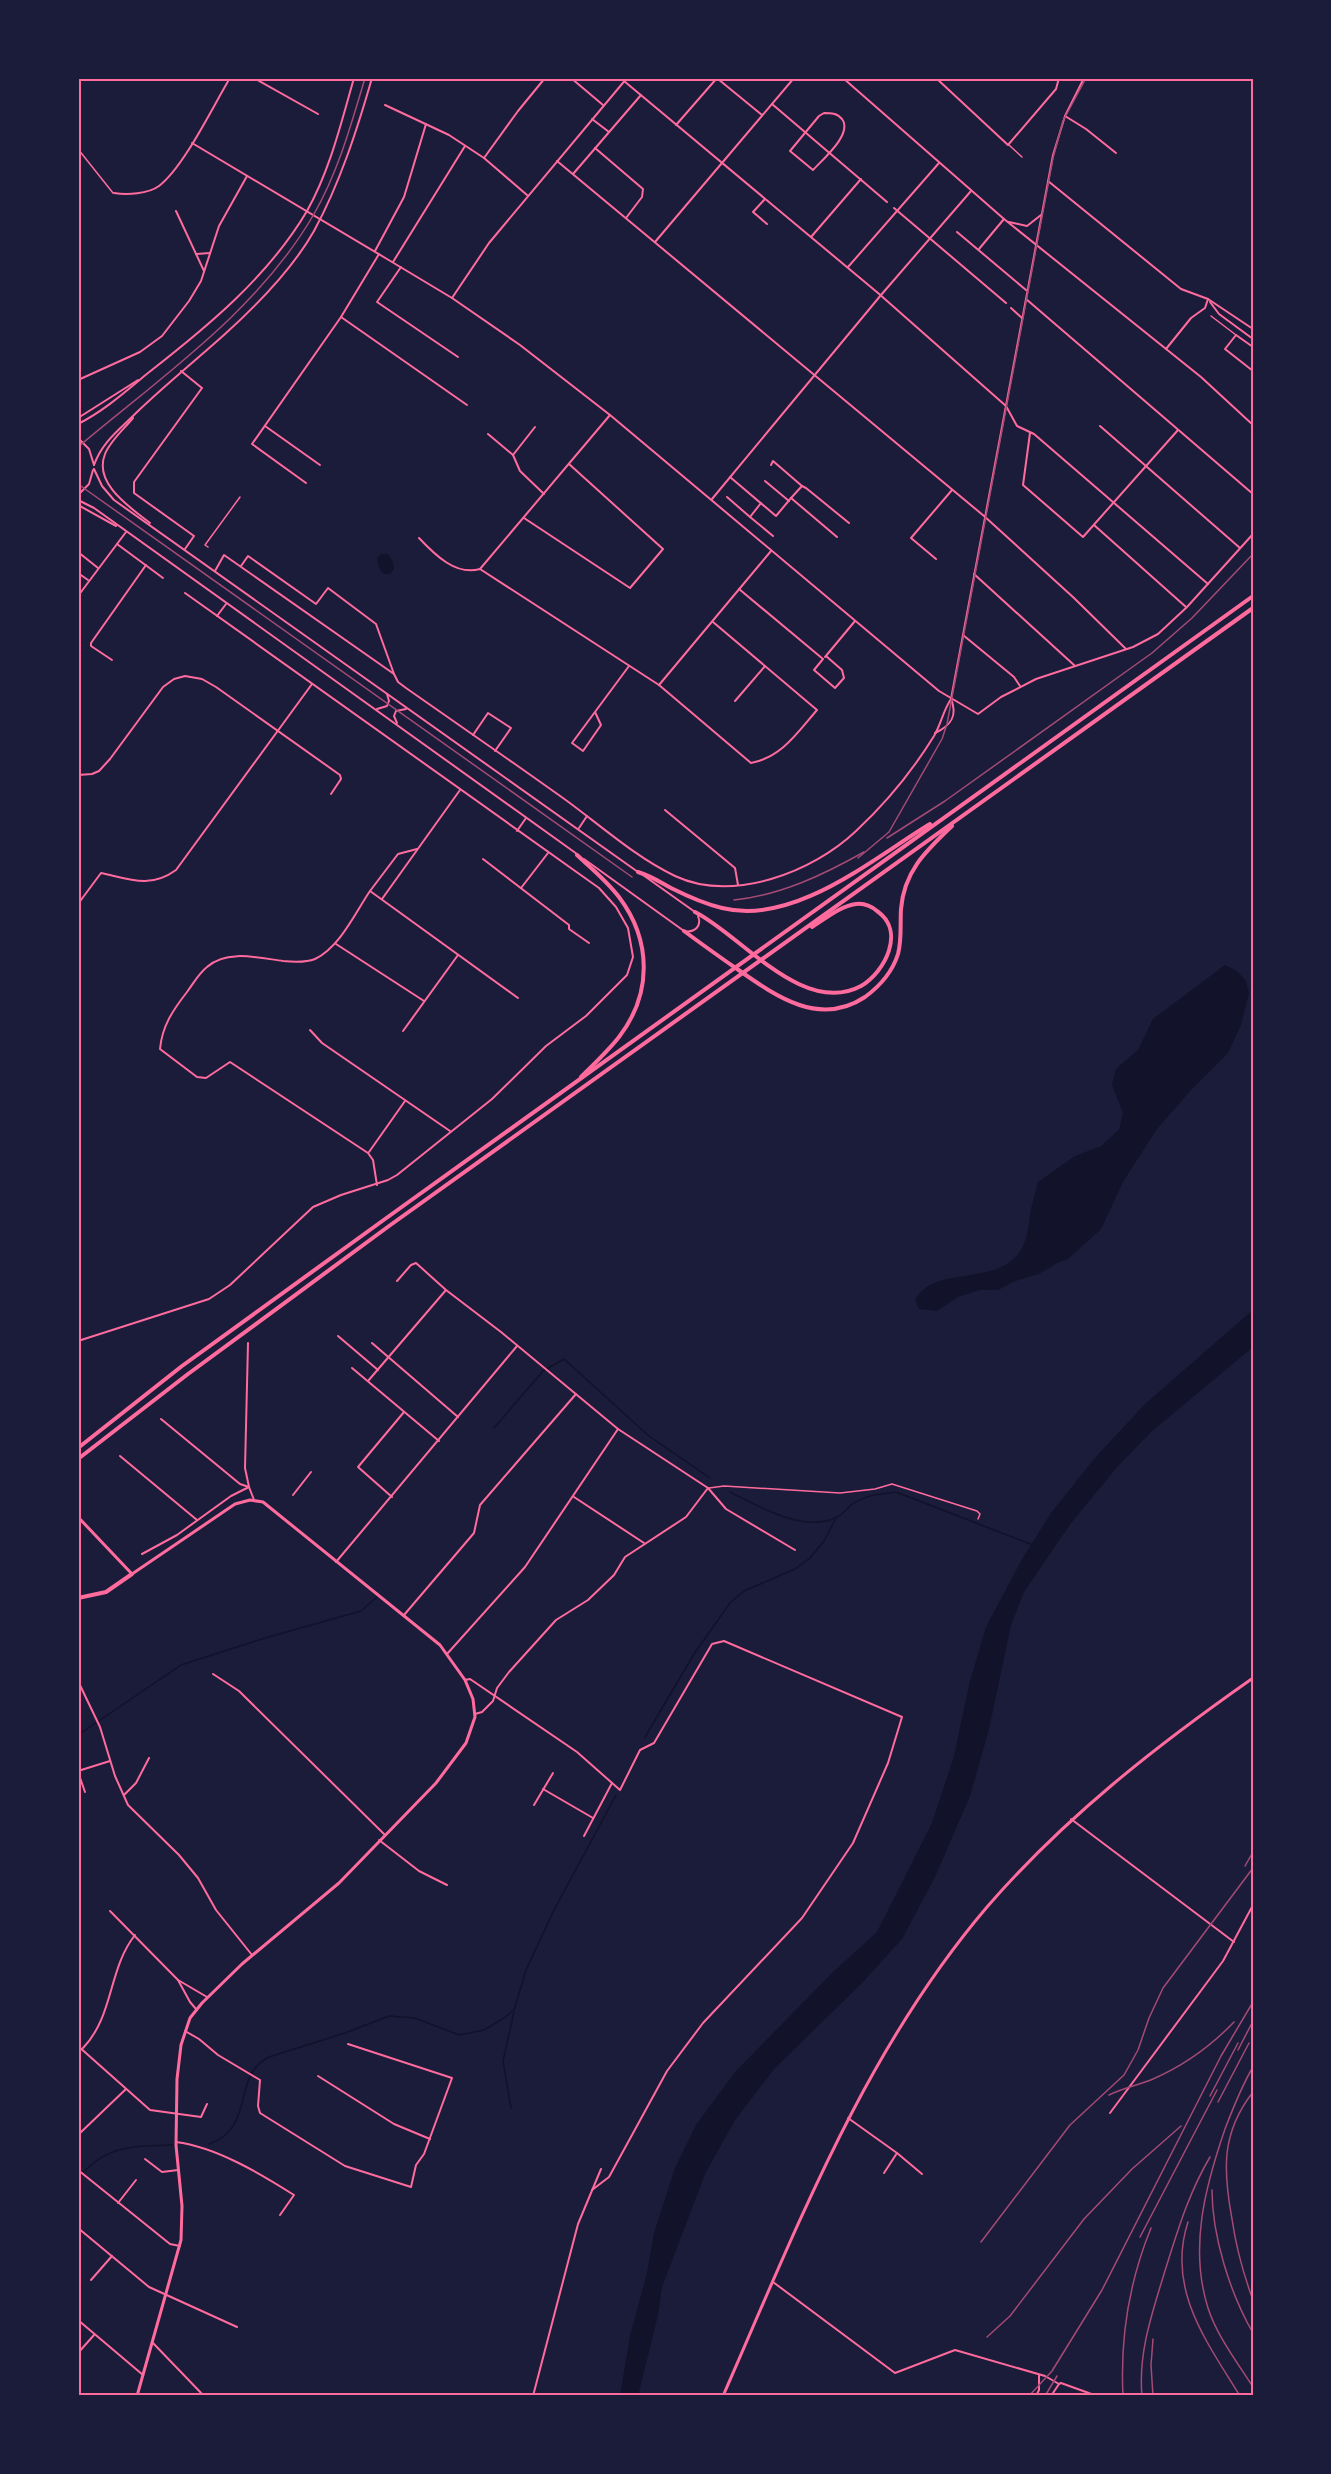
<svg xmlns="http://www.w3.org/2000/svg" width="1331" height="2474" font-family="'PT Sans Narrow',sans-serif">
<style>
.water{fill:#12122b}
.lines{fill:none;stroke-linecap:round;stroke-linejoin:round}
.stream{stroke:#12122b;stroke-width:1.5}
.service{stroke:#ff6b9d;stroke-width:1.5}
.pedestrian{stroke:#ff6b9d;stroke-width:1.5}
.minor{stroke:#ff6b9d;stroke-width:2}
.secondary{stroke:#ff6b9d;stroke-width:3}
.trunk{stroke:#ff6b9d;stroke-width:4}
.tram{stroke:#a44b75;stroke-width:1.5}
.rail{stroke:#a44b75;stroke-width:1.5}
.neatline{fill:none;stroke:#ff6b9d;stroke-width:2}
</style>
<rect width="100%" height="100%" fill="#1b1b3a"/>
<g class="water">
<path d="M381,554H388L393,562L394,569L390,574H384L379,568L377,558Z"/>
<path d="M1225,965L1237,971L1246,981L1249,993L1241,1025L1228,1053L1190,1091L1157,1129L1124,1180L1101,1229L1068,1259L1057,1263L1039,1274L1015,1281L998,1290H980L958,1297L937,1311L919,1309L915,1300C934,1265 993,1286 1018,1254C1029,1240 1028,1225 1031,1209C1033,1200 1036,1191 1038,1182L1075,1156L1101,1146L1119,1130L1123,1113L1112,1085L1116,1069L1138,1050L1153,1019Z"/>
<path d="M1253,1310V1347L1151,1432L1118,1466L1071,1523L1024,1592L1011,1625L989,1729L970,1796L935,1877L902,1939L861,1984L774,2069L735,2120L705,2174L662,2287L658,2315L638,2396H620L630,2336L647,2273L654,2233L675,2168L696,2125L735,2072L833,1972L877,1932L932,1823L954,1756L970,1681L986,1627L1021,1561L1051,1513L1094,1459L1146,1403Z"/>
</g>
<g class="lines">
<g class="stream">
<path d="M494,1428L543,1371L564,1359L649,1436L710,1478"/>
<path d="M730,1492C758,1506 805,1534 837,1517C842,1515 847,1509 851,1505C865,1495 879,1494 896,1492L1033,1545"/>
<path d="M78,1735L181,1665L265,1638L361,1611L377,1597"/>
<path d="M645,1737L694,1654L730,1603L744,1591L795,1569L810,1558L824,1541L836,1518"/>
<path d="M511,2108L503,2061L514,2012"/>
<path d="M209,2144C256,2128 231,2076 269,2057L345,2033L389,2016L415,2018L459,2035L484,2030L504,2018L514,2010L526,1970L554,1910L616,1795"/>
<path d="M78,2179C104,2145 133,2146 173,2145"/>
</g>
<g class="service">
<path d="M1009,145L1022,157"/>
<path d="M78,149L113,193"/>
<path d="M1211,316L1236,335"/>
<path d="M709,1488L724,1486L840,1493L875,1489L892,1484L977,1511L980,1514L978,1519"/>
</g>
<path class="pedestrian" d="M208,547L205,545L240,497"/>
<g class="minor">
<path d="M254,78L318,114"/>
<path d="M571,78L603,105"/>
<path d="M843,78L1004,219L1201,377L1253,425"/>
<path d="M936,78L1008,145L1056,89L1059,78"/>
<path d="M718,79L762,115"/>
<path d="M624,81L878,293L1006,406L1017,426L1034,434L1208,584"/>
<path d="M772,104L887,202"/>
<path d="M385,105L449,135L484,158L527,195"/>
<path d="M824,113C831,113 837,113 842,119C853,134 823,159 813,170L790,151L819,116Z"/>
<path d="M1065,116L1086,129L1116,153"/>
<path d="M592,119L609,132"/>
<path d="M676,125L717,78"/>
<path d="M192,143L387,259L452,298L520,345L610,415L939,691L978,714L1001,697L1036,679L1133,647L1158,634L1187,607L1253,534"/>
<path d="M595,148L643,189L642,197L626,218"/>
<path d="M484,158L518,111L545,78"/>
<path d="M557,161L984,516L1074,598L1126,649"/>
<path d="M573,174L641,95"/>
<path d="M1048,181L1181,289L1208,299L1253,329"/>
<path d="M114,193C127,195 148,194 159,186C184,167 213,106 230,78"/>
<path d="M765,199L753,212L767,224"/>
<path d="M894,208L1006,303"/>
<path d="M176,211L204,271"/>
<path d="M1009,222L1027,226L1041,215"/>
<path d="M957,232L1026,290"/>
<path d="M811,237L861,179"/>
<path d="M655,242L794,78"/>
<path d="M979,249L1004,219"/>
<path d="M375,251L404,197L426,124"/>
<path d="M196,254L210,253"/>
<path d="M393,262L465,146"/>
<path d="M401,267L377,302L458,357"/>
<path d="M848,267L939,163"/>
<path d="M452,298L489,243L627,78"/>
<path d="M1026,299L1253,494"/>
<path d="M1210,302L1219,314L1253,339"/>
<path d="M1011,308L1022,318"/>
<path d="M341,317L467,405"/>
<path d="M1253,347L1236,335L1225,349L1253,371"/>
<path d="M1166,349L1191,318L1205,308L1208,299"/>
<path d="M181,371L202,388L134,482V493L194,536L185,549"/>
<path d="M78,380L140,352L162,336L189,301L201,281L219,226L247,176"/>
<path d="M78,418L138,380"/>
<path d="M133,418C124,429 110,441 105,454C93,484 131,508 150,523"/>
<path d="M78,424C104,411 125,392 148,373C207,327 268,277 307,211C330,170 341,123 354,78"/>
<path d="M265,426L320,465"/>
<path d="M1100,426L1240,548"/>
<path d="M535,427L513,455L520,471L544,494"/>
<path d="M1030,433L1023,485L1083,537L1178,430"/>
<path d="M488,434L513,455"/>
<path d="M78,438L89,449L94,465"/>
<path d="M94,465C102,442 119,430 136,413C165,385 195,361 225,334C256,306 293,268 314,231C340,183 357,130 372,78"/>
<path d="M771,465L773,461L802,486"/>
<path d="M94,469L102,486L114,500L638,872"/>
<path d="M730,477L776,516L791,498L837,537"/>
<path d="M765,481L789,501"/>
<path d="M306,483L252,444L341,317L379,254"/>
<path d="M78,495L89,484L93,470"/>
<path d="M727,497L750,517L761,503"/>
<path d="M791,498L802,486L806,488L849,523"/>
<path d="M712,499L881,295L971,191"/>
<path d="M78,500L94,508L577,854"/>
<path d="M78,505L116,526"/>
<path d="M750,517L773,536"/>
<path d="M524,518L630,588L663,549L569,464"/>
<path d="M1094,525L1186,607"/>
<path d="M419,538C435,555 456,576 480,569L659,685L751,763C782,757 797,733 817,710L713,622"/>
<path d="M117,544L163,578"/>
<path d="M78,552L98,568"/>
<path d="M936,559L911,538L952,490"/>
<path d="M241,566L248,556L316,604L328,588L376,624L394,674"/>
<path d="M480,569L610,415"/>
<path d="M215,571L224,555L394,674L398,682L406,688C459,725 511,761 563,798C599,824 635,857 675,876C733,903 813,872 856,831C885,804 913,770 934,736C941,724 943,711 951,699L1053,155L1065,116L1084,78"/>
<path d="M78,573L88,580"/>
<path d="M974,574L1074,665"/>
<path d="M739,589L823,659L814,670L835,688L844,678L842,670L826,656"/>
<path d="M78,596L126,532"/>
<path d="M217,616L226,604"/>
<path d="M963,635L1014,677L1020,686"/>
<path d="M825,657L855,621"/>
<path d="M112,660L91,646V643L146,565"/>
<path d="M659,685L771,551"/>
<path d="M735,701L765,666"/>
<path d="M377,709L387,706L389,701L387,694"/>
<path d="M595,712L601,725L583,751L572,743L629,666"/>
<path d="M397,723L394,716L396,711L406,709"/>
<path d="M935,733C951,726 958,716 951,699"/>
<path d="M473,735L488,713L511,728L495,751"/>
<path d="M78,775L92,774L99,771L110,759L163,687L174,679L185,676L202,679L216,687L340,775L341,779L331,794"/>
<path d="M665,810L735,868L738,885"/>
<path d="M579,828L587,816"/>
<path d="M517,831L526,818"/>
<path d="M483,859L569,925V929L589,943"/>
<path d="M584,859L684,931C695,933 702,926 698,916"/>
<path d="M643,875L695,912"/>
<path d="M521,888L548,853"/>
<path d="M370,891L398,854L417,849"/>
<path d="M382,899L460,790"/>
<path d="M78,904L101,873C129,879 150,889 176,870L312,684"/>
<path d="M336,944L424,1001"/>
<path d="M310,1030L322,1043L450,1131"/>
<path d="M403,1031L458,955"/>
<path d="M369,1152L405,1101"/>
<path d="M377,1185L373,1160L368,1153L230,1062L206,1078L197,1077L160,1049C162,1026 173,1010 187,992C193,984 199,973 207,967C226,949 260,958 283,961C293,962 305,963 315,959C340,947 355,913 370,891L518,998"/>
<path d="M397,1281L411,1265L416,1263L446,1290L501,1332L618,1429L708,1488L726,1509L795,1550"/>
<path d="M338,1336L378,1370"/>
<path d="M78,1341L209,1299L230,1285L313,1207L341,1195L388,1180L397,1175L492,1099L546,1046L586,1016L627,975L633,957L628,928L616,907L599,888L185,593"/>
<path d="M248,1343L245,1468L249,1487L254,1500"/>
<path d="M372,1343L458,1417"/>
<path d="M352,1368L439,1441"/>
<path d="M368,1381L446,1290"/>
<path d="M161,1419L240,1484L249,1487"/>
<path d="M120,1456L197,1520"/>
<path d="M293,1495L311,1472"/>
<path d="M392,1497L358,1467L404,1412"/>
<path d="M574,1497L644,1543"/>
<path d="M142,1554L177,1535L231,1496L249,1487"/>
<path d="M336,1562L517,1346"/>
<path d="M404,1615L474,1533L480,1505L576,1394"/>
<path d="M447,1654L525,1567L618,1429"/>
<path d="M213,1674L239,1691L385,1835"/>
<path d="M465,1680L470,1679L577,1752L620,1790L640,1750L654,1743L712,1644L724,1641L902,1717L888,1763L853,1843L802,1918L703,2023L667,2071L609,2177L592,2190"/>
<path d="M78,1681L100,1727L115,1776L128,1805L179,1855L198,1878L216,1910L252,1955"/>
<path d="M475,1714L482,1712L493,1701L497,1688L509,1672L556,1620L588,1600L614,1575L625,1557L686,1517L708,1488"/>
<path d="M78,1771L110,1761"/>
<path d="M78,1772L85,1792"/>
<path d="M543,1789L593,1818"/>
<path d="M124,1795L136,1783L149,1758"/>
<path d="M534,1805L553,1773"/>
<path d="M1071,1819L1234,1942"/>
<path d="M584,1836L612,1783"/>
<path d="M379,1840L419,1871L447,1885"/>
<path d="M110,1911L178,1980L207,1997"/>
<path d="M178,1980L190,2002L196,2009"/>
<path d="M185,2031L199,2039L218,2055L260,2080L258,2106L260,2113L345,2166L411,2187L416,2165L424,2154L452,2078L348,2044"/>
<path d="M78,2046L150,2110L201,2117L207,2104"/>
<path d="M83,2048C114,2016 108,1969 135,1935"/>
<path d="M318,2076L394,2124L430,2139"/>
<path d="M1110,2113L1223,1961L1253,1905"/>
<path d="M848,2118L897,2153"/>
<path d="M78,2135L126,2089"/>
<path d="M176,2142C216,2147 261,2174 294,2195L280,2215"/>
<path d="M145,2159L162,2172L178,2170"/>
<path d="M78,2170L170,2244L180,2246"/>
<path d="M884,2173L897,2153L922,2174"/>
<path d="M118,2203L136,2180"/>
<path d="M78,2228L149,2287L237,2327"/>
<path d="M91,2280L112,2256"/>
<path d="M773,2282L895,2373L955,2350L1045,2376L1059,2384L1061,2383L1097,2396"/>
<path d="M78,2320L143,2375"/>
<path d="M152,2342L204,2396"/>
<path d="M78,2353L94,2335"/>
<path d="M533,2396L578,2224L601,2169"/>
<path d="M1036,2396L1039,2390V2375"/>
<path d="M1051,2396L1059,2384"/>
</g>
<g class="secondary">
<path d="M78,1517L132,1574L235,1504L250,1500L263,1502L440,1645L465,1680L473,1699L475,1717L466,1743L436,1783L339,1883L242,1964L202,2003L190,2018L181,2045L177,2079L176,2145L182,2206L181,2240L137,2396"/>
<path d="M723,2396C797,2227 865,2050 987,1907C1065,1817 1156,1746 1253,1678"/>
</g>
<g class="trunk">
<path d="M577,855C591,868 607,881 619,897C652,941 652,994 619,1037C608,1051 594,1064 581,1077"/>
<path d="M638,872C651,876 660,882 671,888C687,896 705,904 722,908C794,926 872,859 930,824"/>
<path d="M695,912C741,935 803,1017 861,986C885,972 906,931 877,911C871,906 864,903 856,904C840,906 825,919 812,927"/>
<path d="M684,931C703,945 721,958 740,971C777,997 820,1027 865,997C880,986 892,973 898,954C902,939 900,924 901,909C904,871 926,851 952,826"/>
<path d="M78,1448L182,1366L385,1219L1253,596"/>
<path d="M78,1459L188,1374L389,1226L1253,608"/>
<path d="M78,1598L106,1592L132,1574"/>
</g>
<g class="tram">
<path d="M78,447C162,376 258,311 314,214C338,172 351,125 365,78"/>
<path d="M78,484L632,877"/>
<path d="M887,838L945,801L1152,653L1192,618L1253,554"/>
<path d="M858,858L889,832L942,739L947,724L1053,158L1063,121L1086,78"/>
<path d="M734,900C781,895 823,875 864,852"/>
</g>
<g class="rail">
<path d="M1245,1866L1253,1852"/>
<path d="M1238,2050L1253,2021"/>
<path d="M1253,2067C1241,2087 1233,2108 1225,2129C1205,2187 1189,2248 1208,2308C1217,2336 1237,2362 1253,2387"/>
<path d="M1253,2092C1221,2133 1223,2170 1232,2219C1236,2247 1243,2273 1253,2300"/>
<path d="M1109,2095C1123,2088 1139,2085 1153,2079C1185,2065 1210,2047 1234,2022"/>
<path d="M1210,2096L1238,2043"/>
<path d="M1218,2102L1249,2043"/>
<path d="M1212,2190C1212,2236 1230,2293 1253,2333"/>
<path d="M1188,2222C1166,2289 1207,2342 1240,2396"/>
<path d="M1140,2237L1217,2090"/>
<path d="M981,2242L1070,2125L1124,2075L1138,2050L1149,2018L1163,1988L1253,1868"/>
<path d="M987,2337L1010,2316L1084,2219L1132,2169L1181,2126"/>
<path d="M1029,2396L1052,2371L1102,2290L1221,2056L1253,2002"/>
<path d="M1045,2396L1057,2376"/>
<path d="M1123,2396C1120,2338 1129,2282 1151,2228"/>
<path d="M1142,2396C1138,2353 1152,2314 1164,2274C1177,2233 1188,2194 1210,2157"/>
<path d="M1153,2396L1151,2365L1153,2339"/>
</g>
</g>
<rect width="1331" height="2474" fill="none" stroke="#1b1b3a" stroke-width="159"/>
<rect x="80" y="80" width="1172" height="2314" class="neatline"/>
</svg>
